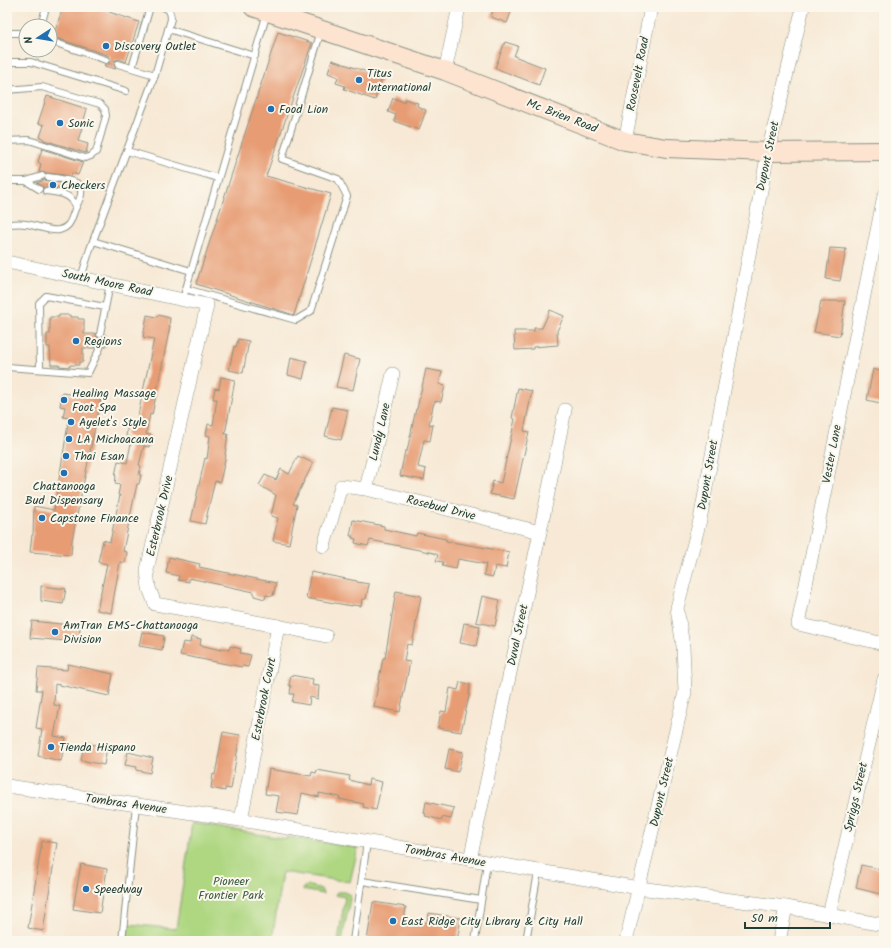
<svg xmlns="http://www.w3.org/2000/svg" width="891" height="948" font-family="Kalam,sans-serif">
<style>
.green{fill:#afd782;stroke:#678a5b}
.building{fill:#e79c73}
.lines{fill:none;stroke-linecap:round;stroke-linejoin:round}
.service-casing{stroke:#8b9384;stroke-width:8}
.minor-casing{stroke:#8b9384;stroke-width:14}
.secondary-casing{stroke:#8b9384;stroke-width:20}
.service{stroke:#fff;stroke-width:6}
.minor{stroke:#fff;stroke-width:13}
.secondary{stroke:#fde4d1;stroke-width:18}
.poi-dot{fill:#1f6fb2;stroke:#fbf7ec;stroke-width:1.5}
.labels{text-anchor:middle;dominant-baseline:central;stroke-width:4;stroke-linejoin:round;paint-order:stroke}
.poi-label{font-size:12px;fill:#1f3d34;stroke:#fbf7ec;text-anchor:start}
.street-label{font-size:12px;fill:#1f3d34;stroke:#fbf7ec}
.park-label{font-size:12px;fill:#3c5c44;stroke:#fbf7ec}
</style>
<rect width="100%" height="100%" fill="#fbf7ec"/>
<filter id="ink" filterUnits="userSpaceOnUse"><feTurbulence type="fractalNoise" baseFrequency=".025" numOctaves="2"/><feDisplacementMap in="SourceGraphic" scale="8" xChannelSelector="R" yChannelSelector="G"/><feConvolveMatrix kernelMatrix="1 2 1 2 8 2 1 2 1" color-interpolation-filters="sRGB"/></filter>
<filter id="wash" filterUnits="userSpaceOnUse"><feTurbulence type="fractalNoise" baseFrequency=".012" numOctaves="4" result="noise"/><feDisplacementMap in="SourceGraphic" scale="16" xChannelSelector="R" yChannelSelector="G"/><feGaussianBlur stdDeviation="0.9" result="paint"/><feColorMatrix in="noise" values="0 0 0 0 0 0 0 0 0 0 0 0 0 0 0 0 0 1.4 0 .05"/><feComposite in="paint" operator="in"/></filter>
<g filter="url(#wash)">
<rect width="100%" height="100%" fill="#f7e9d5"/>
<g class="green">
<path d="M192,823L287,839V837L358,848L350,882L282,872L272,941H126L129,924L176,929Z"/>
<path d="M310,886L321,889L323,894L303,890L304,887Z"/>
<path d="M337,892H344L350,895V898L342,941H338L345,897L335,895Z"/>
</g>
<g id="blocks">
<g class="building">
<path d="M63,7H94L139,22L126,62L119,59L115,60L114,65L116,69L104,66L105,64H109L110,61V57L107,55L53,37Z"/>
<path d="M494,7H513L507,23L491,17Z"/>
<path d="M278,32L312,43L266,176L331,194L294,315L196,284Z"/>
<path d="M505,42L518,46L514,56L545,68L539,85L495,68Z"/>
<path d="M332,60L382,77L375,100L344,89L345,86L336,83L338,77L328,73Z"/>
<path d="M47,96L87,109L78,141L88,144L86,153L44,140V139L40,137L44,125L38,123Z"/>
<path d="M393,98L404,102L405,99L418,103L417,106L426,110L419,130L394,121L396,115L388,112Z"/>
<path d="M42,149L83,162L78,175L72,173L71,176L39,172L41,164L38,162Z"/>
<path d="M44,180L69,185L68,191L56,188L43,187L37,183Z"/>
<path d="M830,248L846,249L840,281L826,279Z"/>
<path d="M821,301H845L840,336L814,332Z"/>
<path d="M550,310L564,316L557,331L558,345L533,347V349L515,350L514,331H534V328H542Z"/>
<path d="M59,315H70V317H78V319H84V334H96L97,337L100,338L103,337L105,334L106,347L100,344L97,345L95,348H83V362H79V365H70V367L59,366V365H51L50,347H47V334H50V317H59Z"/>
<path d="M147,315L157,317L158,315L170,318L169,326H170L152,415L150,414L146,434L151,435L149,447L144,446L139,465L141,466L139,475H141L139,484H137L134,498L123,551L127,552L125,563L120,562L111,613L97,610L107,564L98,562L103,540L110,542L120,495H118L120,485L115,484L116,476H115L118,461L127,463L132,438L126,436L128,424L135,426L136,425L154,339L143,337Z"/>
<path d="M238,339L249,341L243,373L229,370L234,346L236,347Z"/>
<path d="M344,355L360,359L353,390L336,387Z"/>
<path d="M291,357L307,361L303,379L288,375Z"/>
<path d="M426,369L442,372L439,384L445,386L441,402L435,401L433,406L429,424L433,425L430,441L424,440L418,467L426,469L424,480L400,476L405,451H407L416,409H417Z"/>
<path d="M873,369L884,372V386L880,403L867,400Z"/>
<path d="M221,377L235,380L225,434H228L225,455H226L220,482L215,481L214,484L205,524L191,521L205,458L207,459L210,436L206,435L208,424L213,425L217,399H213L215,388L219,389Z"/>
<path d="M518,388L532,391L524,431L529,432L514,499L490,494L493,481L501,483L515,419L512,418Z"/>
<path d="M62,393L101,398L72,540L71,555L30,552L32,535H33L34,506L54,510L69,418L63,417L65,407L60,406Z"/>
<path d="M332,407L348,410L341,440L325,436Z"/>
<path d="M298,456L313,463L293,504L297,505L289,544L273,541L278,518L271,516L276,495L259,485L265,475L276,480L281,469L289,474Z"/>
<path d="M353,520L384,526V529L416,536L417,533L446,539V541L509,552L506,568L495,566L493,577L484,575L486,564L458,559L456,569L442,566L443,562L436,561L438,555L434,553L370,540L368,546L355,543L356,539L352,538L353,536H350Z"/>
<path d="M169,557L200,564L199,567L276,583L273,596L266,595L265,599L254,596V592L189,578V582L178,580L179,576L166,573Z"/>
<path d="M311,572L357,581V582L369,584L366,599H362L361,606L352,605V606L306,598Z"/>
<path d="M41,586L66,589L63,604L41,601Z"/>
<path d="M396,591L421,596L412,645L407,644L404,661L410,662L400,712L374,707L383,658H385Z"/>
<path d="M482,596L500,600L495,626L476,622Z"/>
<path d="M32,621L80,626L79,642L30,638Z"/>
<path d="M464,623L480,626L476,646L460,643Z"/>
<path d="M142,632L164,636L162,650L139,646Z"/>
<path d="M191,637L201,639L200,645L221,650V648L229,650L230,646L241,649L240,653L251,655L248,667L242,666V667L180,655L183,642L190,643Z"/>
<path d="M68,664L113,674L109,696L55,684L54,705L60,706L54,736L66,738L61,761L38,756L42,729L36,728L42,690H36L38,668L67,670Z"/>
<path d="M291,675L313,679L312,685L319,686L318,699L310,697L309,705L292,702L294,694H290L291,686L289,685Z"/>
<path d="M460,682L470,684L469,696L461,732L438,728L441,711L446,712L450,688L458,690Z"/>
<path d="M223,732L240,735L231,789L225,788V791L211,788L213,774L215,775Z"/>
<path d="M84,743L107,747L104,765L81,760Z"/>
<path d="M449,749L463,752L458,772L445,769Z"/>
<path d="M128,752L153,758L150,773L136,770L137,767L125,765Z"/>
<path d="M269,769L311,776L312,772L316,773L317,770L350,776L349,780L368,785L369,779L382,782L376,810L363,807L364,804L339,799L340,797L319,793V797L302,793L298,815L276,812L279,796L265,794Z"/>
<path d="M426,802L454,808L451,819L442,817V820L425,816L426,814L424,813Z"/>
<path d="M42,841L57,843L43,931L28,928Z"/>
<path d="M81,864L107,869L100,913L73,909Z"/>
<path d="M861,865L884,870V878L880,894L856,888Z"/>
<path d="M373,902L406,907L404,919L427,923L429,913L461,918L457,941H367Z"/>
</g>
</g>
</g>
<g filter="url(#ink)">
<use href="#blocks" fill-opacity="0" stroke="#8b9384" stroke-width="1"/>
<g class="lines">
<defs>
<g id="service">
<path d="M41,26L46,7"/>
<path d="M168,29L255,56"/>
<path d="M7,33H26"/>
<path d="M50,41L106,60"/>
<path d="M7,62H31L126,91"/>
<path d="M118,64L155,75"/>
<path d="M132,68L150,7"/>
<path d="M7,90L42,87L100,104L105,109L106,116L96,152L91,156L85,158L29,140L7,141"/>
<path d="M127,151L218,178"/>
<path d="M7,181H26L42,176"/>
<path d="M26,181L39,189"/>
<path d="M46,191C59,193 70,193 76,206"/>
<path d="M7,224C13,224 20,223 26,224C35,225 51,232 59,230C72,227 71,217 76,207C79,200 85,192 78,184C74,180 55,178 48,177"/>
<path d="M93,241L191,271"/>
<path d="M81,278L90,249L155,75L171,19C171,12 169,9 163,7"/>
<path d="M186,289L296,320L311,311L347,196L338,179L282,159L321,31"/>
<path d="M185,292L267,13"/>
<path d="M100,334L110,284"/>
<path d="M7,367L88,373L100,348"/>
<path d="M40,369L39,303L46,296L105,307"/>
<path d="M362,881L481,900"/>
<path d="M122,941L136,805"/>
<path d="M353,941L367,842"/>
<path d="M475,941L487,863"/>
<path d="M526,941L538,872"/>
</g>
<g id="minor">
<path d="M445,71L459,7"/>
<path d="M625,141L651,7"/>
<path d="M884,196L798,624L884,644"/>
<path d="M7,262L207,305L147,570L149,588L155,604L278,626L326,636"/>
<path d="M366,489L393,374"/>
<path d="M324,546L341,486L366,489L540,532"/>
<path d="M7,786L241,820L639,888L786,907L884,925"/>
<path d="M241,820L278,626"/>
<path d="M470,860L540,532L565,410"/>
<path d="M829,915L884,679"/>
<path d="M626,941L685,692L683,646L677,608L700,520L768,152L803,7"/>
<path d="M779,941L786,907"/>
</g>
<path id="secondary" d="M253,7L445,71L625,141L666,148L768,152L884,151"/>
</defs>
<use href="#service" class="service-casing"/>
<use href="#minor" class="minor-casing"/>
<use href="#secondary" class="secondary-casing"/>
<use href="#service" class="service"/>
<use href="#minor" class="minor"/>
<use href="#secondary" class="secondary"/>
</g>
</g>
<g class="poi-dot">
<circle cx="106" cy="46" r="4"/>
<circle cx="359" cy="80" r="4"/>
<circle cx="271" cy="109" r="4"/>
<circle cx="60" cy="123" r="4"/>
<circle cx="53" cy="185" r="4"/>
<circle cx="76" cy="341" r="4"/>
<circle cx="64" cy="400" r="4"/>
<circle cx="71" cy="422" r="4"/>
<circle cx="69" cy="439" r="4"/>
<circle cx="66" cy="456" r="4"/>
<circle cx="64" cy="473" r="4"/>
<circle cx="42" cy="518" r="4"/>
<circle cx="55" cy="632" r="4"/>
<circle cx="51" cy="747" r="4"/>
<circle cx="86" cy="889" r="4"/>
<circle cx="393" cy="921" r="4"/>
</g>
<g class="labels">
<g class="poi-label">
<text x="114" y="46">Discovery Outlet</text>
<text x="367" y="73">Titus<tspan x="367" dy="14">International</tspan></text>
<text x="279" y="109">Food Lion</text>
<text x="68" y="123">Sonic</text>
<text x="61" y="185">Checkers</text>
<text x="84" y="341">Regions</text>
<text x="72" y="393">Healing Massage<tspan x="72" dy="14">Foot Spa</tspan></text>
<text x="79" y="422">Ayelet's Style</text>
<text x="77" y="439">LA Michoacana</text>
<text x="74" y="456">Thai Esan</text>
<text x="64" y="486" text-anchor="middle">Chattanooga<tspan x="64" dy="14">Bud Dispensary</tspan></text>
<text x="50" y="518">Capstone Finance</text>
<text x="63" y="625">AmTran EMS-Chattanooga<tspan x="63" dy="14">Division</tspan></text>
<text x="59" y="747">Tienda Hispano</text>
<text x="94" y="889">Speedway</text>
<text x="401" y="921">East Ridge City Library &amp; City Hall</text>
</g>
<g class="street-label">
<text transform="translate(638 74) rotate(-79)">Roosevelt Road</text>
<text transform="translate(562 116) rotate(21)">Mc Brien Road</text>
<text transform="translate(768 156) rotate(-78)">Dupont Street</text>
<text transform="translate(107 283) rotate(12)">South Moore Road</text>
<text transform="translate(380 432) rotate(-77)">Lundy Lane</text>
<text transform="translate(832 454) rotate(-79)">Vester Lane</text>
<text transform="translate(708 475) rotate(-80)">Dupont Street</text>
<text transform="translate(441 508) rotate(14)">Rosebud Drive</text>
<text transform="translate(160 516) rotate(-77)">Esterbrook Drive</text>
<text transform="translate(518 635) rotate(-78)">Duval Street</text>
<text transform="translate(264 699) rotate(-79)">Esterbrook Court</text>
<text transform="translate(662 792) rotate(-77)">Dupont Street</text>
<text transform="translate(856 797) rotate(-77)">Spriggs Street</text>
<text transform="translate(126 804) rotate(8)">Tombras Avenue</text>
<text transform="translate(445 856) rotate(10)">Tombras Avenue</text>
</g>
<g class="park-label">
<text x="231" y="881">Pioneer<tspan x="231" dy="14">Frontier Park</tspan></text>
</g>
</g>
<rect width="891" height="948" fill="none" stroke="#fbf7ec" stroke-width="24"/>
<g transform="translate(38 38) rotate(258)"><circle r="19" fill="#fbf7ec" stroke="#a3ada2"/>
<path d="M0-3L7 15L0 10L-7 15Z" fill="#1f6fb2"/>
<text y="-6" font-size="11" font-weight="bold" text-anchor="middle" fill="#1f3d34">N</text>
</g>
<path d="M745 922v6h85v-6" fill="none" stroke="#1f3d34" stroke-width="2"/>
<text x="751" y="922" font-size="12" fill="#1f3d34" stroke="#fbf7ec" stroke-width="3" paint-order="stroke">50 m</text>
</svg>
